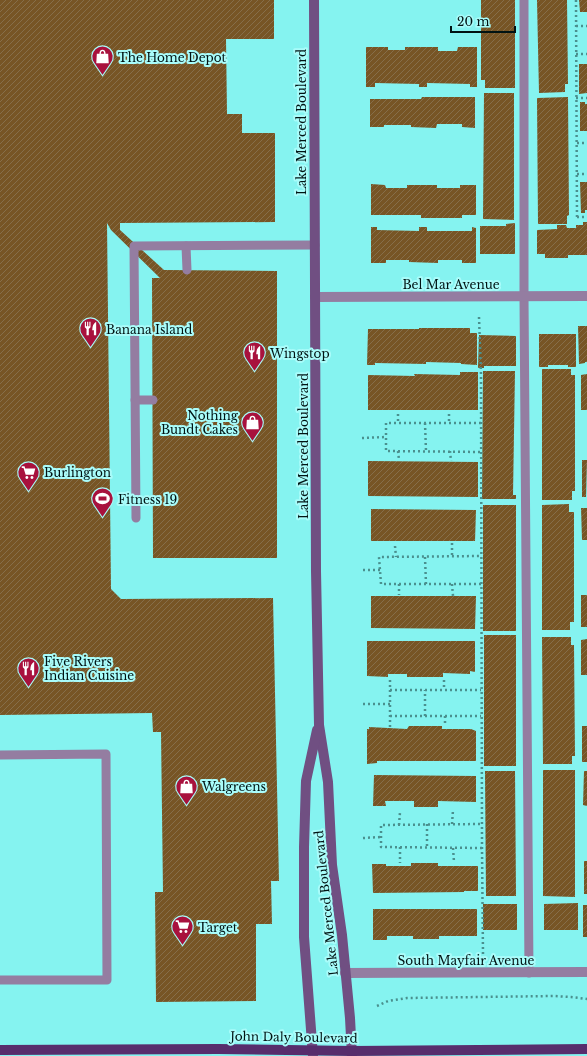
<svg xmlns="http://www.w3.org/2000/svg" width="587" height="1056" font-family="'Libre Baskerville',serif">
<style>
.building{fill:url(#building-hatch)}
.lines{fill:none;stroke-linecap:round;stroke-linejoin:round}
.path{stroke:#4a908e;stroke-width:2.5;stroke-dasharray:2 3;stroke-linecap:butt}
.lane{stroke:#947da1;stroke-width:9}
.street{stroke:#947da1;stroke-width:10}
.secondary{stroke:#704f82;stroke-width:10}
.primary{stroke:#572d6c;stroke-width:10}
.labels{text-anchor:middle;dominant-baseline:central;stroke-width:4;stroke-linejoin:round;paint-order:stroke}
.poi-label{font-size:12px;fill:#001313;stroke:#a9fcfa;text-anchor:start}
.street-label{font-size:12px;fill:#001313;stroke:#a9fcfa}
</style>
<defs>
<pattern id="building-hatch" width="6" height="6" patternUnits="userSpaceOnUse"><rect width="6" height="6" fill="#775525"/><path d="M-1 1l2-2M0 6l6-6M5 7l2-2" fill="none" stroke="#866e4a"/></pattern>
</defs>
<rect width="100%" height="100%" fill="#85f3f0"/>
<g class="building">
<path d="M0,0H274V39H226L227,114H242V133H275V222L120,223V230L164,270L277,271V558H153L152,278H160L111,230L107,223L111,589L121,599L273,598L279,881H271L272,924H256V1001L156,1002L155,892H163L161,732H153L152,713L0,715Z"/>
<path d="M481,0H515V88H485V80H481Z"/>
<path d="M537,0H567L568,84H565V92L539,93Z"/>
<path d="M579,0H587V12H580Z"/>
<path d="M366,47H388V50H405V47H438V51H457L458,47H477V87H470V84L427,83V87H419V84L375,83V87H366Z"/>
<path d="M579,64H587V93L579,94Z"/>
<path d="M484,93H514V220L483,219Z"/>
<path d="M422,97H475V128L462,127V124H437L436,128L411,127V125H384V127H370V99H421Z"/>
<path d="M568,97L569,215L567,216V224H538L537,98Z"/>
<path d="M580,102H585V104H587V131H580Z"/>
<path d="M580,182H587V210H585V213H581Z"/>
<path d="M371,184L385,185L386,188H407V185H437V188H460V185H476V215H462V218H421V215H371Z"/>
<path d="M583,222H587V255H568V258H545V254H537V230L557,229V225H566L567,228H576V225H583Z"/>
<path d="M515,223V254H480V226H506V224Z"/>
<path d="M371,227H377V230L419,231V227H427V231H472V227L476,228V263H462V260H438V263L409,262V260H386V263H371Z"/>
<path d="M578,326H587V362H585V363L579,364Z"/>
<path d="M419,328H470V333H477V365L461,364V363L426,362V364L375,363V365H367L368,329H419Z"/>
<path d="M539,334H576V367H568V365H548V367H539Z"/>
<path d="M479,335L516,336V366H484V368H478Z"/>
<path d="M542,369H571V375H575V491H572V500H542Z"/>
<path d="M483,371H515L513,495H516V499H482Z"/>
<path d="M460,372H478V410H368V375L415,376L414,374L460,375Z"/>
<path d="M587,374V410H581V375Z"/>
<path d="M582,460H587L586,497H582Z"/>
<path d="M368,461L478,462V497L368,496Z"/>
<path d="M569,504V512H574V622H570V630H542V505Z"/>
<rect x="483" y="505" width="33" height="126"/>
<path d="M581,508H587V540H582Z"/>
<path d="M371,509L476,510L475,541H371Z"/>
<rect x="581" y="595" width="6" height="32"/>
<path d="M371,596H476L475,629L371,628Z"/>
<rect x="484" y="635" width="32" height="131"/>
<path d="M542,637H571V645H574L575,756H572V764H543Z"/>
<path d="M587,639V675H581V640Z"/>
<path d="M367,641H475V672L470,671V674L443,673V677H407V674H388V677L367,676Z"/>
<path d="M409,726H442V729H471L476,731V761H377V763L367,764V729H369V727L407,729Z"/>
<rect x="582" y="726" width="5" height="36"/>
<path d="M543,770H575V897L543,896Z"/>
<path d="M485,771H515L516,896H486Z"/>
<path d="M584,771H587V806L583,805Z"/>
<path d="M374,775L476,776V802L438,801V807H414V801H385L386,806H373Z"/>
<rect x="584" y="861" width="3" height="33"/>
<path d="M411,863H438V866H478V891H464V892L373,893L372,864H386V866H411Z"/>
<path d="M578,903V930H544V904Z"/>
<rect x="483" y="904" width="34" height="26"/>
<rect x="583" y="905" width="4" height="32"/>
<path d="M373,909H477V936H439V939H413V936H387V940H373Z"/>
</g>
<g class="lines">
<g class="path">
<path d="M576,0L577,220"/>
<path d="M576,26H587"/>
<path d="M576,54H587"/>
<path d="M576,98H587"/>
<path d="M577,143H587"/>
<path d="M577,174H587"/>
<path d="M577,217H587"/>
<path d="M479,317L481,374L482,848L483,955"/>
<path d="M398,414V423"/>
<path d="M449,414V423"/>
<path d="M425,423L426,451"/>
<path d="M481,423H386V451L481,452"/>
<path d="M362,438L386,437"/>
<path d="M398,451L399,460"/>
<path d="M450,451L451,461"/>
<path d="M452,543V556"/>
<path d="M395,546L396,557"/>
<path d="M425,557L426,584"/>
<path d="M363,570H380"/>
<path d="M399,584V595"/>
<path d="M452,584L453,596"/>
<path d="M481,584H381L379,557L481,556"/>
<path d="M390,680V727"/>
<path d="M444,680V690"/>
<path d="M390,690H481"/>
<path d="M363,704H390"/>
<path d="M390,716H481"/>
<path d="M425,716V690"/>
<path d="M445,716V726"/>
<path d="M427,824V848"/>
<path d="M452,824L453,810"/>
<path d="M399,825L400,812"/>
<path d="M363,838L381,837"/>
<path d="M400,847V863"/>
<path d="M453,848L454,862"/>
<path d="M482,848L381,847V825L482,824"/>
<path d="M377,1006L388,1001L407,998L554,996L571,997L587,999"/>
</g>
<g class="lane">
<path d="M524,0V297L529,973"/>
<path d="M186,246L187,270"/>
<path d="M135,400H153"/>
<path d="M136,518L134,246L315,245"/>
<path d="M0,755L106,754L107,980H0"/>
</g>
<g class="street">
<path d="M315,297L587,296"/>
<path d="M345,973L587,972"/>
</g>
<g class="secondary">
<path d="M314,0L316,571L319,725L328,782L332,865L342,935L350,1018L352,1056"/>
<path d="M313,1056L304,937V847L306,781L317,730"/>
</g>
<path class="primary" d="M0,1050L218,1049L352,1051L587,1049"/>
</g>
<defs>
<symbol id="shop-pin" viewBox="-11 -11 22 30"><path d="M0 17L-7.5 6A9.5 9.5 0 1 1 7.5 6Z" fill="#a8113d" stroke="#a9fcfa"/><path d="M-5-2.5h2.3a2.7 3.5 0 0 1 5.4 0H5L5.5 6h-11ZM-1.5-2.5h3a1.5 2.3 0 0 0-3 0Z" fill="#fff"/></symbol>
<symbol id="restaurant-pin" viewBox="-11 -11 22 30"><path d="M0 17L-7.5 6A9.5 9.5 0 1 1 7.5 6Z" fill="#a8113d" stroke="#a9fcfa"/><path d="M-5-6h1v4h1v-4h1v4h1v-4h1v5L-1.5 .5V6h-2V.5L-5-1ZM5-6V6H3V1.5H1.5Q1.5-4 5-6Z" fill="#fff"/></symbol>
<symbol id="supermarket-pin" viewBox="-11 -11 22 30"><path d="M0 17L-7.5 6A9.5 9.5 0 1 1 7.5 6Z" fill="#a8113d" stroke="#a9fcfa"/><path d="M-6-5.5h2.5l.6 2H6L4.5 2H-2.5L-4.4-4H-6ZM-1.5 3.2a1.3 1.3 0 1 0 .1 0ZM3 3.2a1.3 1.3 0 1 0 .1 0Z" fill="#fff"/></symbol>
<symbol id="stadium-pin" viewBox="-11 -11 22 30"><path d="M0 17L-7.5 6A9.5 9.5 0 1 1 7.5 6Z" fill="#a8113d" stroke="#a9fcfa"/><path d="M0-5a6.5 5 0 1 0 0 10a6.5 5 0 1 0 0-10ZM-3.5-1.8h7v3.6h-7Z" fill="#fff"/></symbol>
</defs>
<g fill-rule="evenodd">
<use href="#shop-pin" x="90" y="44" width="25" height="34"/>
<use href="#restaurant-pin" x="78" y="316" width="25" height="34"/>
<use href="#restaurant-pin" x="242" y="340" width="25" height="34"/>
<use href="#shop-pin" x="240" y="410" width="25" height="34"/>
<use href="#supermarket-pin" x="16" y="460" width="25" height="34"/>
<use href="#stadium-pin" x="90" y="486" width="25" height="34"/>
<use href="#restaurant-pin" x="16" y="656" width="25" height="34"/>
<use href="#shop-pin" x="174" y="774" width="25" height="34"/>
<use href="#supermarket-pin" x="170" y="914" width="25" height="34"/>
</g>
<g class="labels">
<g class="poi-label">
<text x="118" y="57">The Home Depot</text>
<text x="106" y="329">Banana Island</text>
<text x="270" y="353">Wingstop</text>
<text x="238" y="415" text-anchor="end">Nothing<tspan x="238" dy="14">Bundt Cakes</tspan></text>
<text x="44" y="472">Burlington</text>
<text x="118" y="499">Fitness 19</text>
<text x="44" y="661">Five Rivers<tspan x="44" dy="14">Indian Cuisine</tspan></text>
<text x="202" y="786">Walgreens</text>
<text x="198" y="927">Target</text>
</g>
<g class="street-label">
<text transform="translate(301 122) rotate(-90)">Lake Merced Boulevard</text>
<text x="451" y="284">Bel Mar Avenue</text>
<text transform="translate(303 446) rotate(-90)">Lake Merced Boulevard</text>
<text transform="translate(326 903) rotate(-96)">Lake Merced Boulevard</text>
<text x="466" y="960">South Mayfair Avenue</text>
<text transform="translate(294 1037) rotate(1)">John Daly Boulevard</text>
</g>
</g>
<path d="M451 26v6h64v-6" fill="none" stroke="#001313" stroke-width="2"/>
<text x="457" y="26" font-size="12" fill="#001313" stroke="#a9fcfa" stroke-width="3" paint-order="stroke">20 m</text>
</svg>
